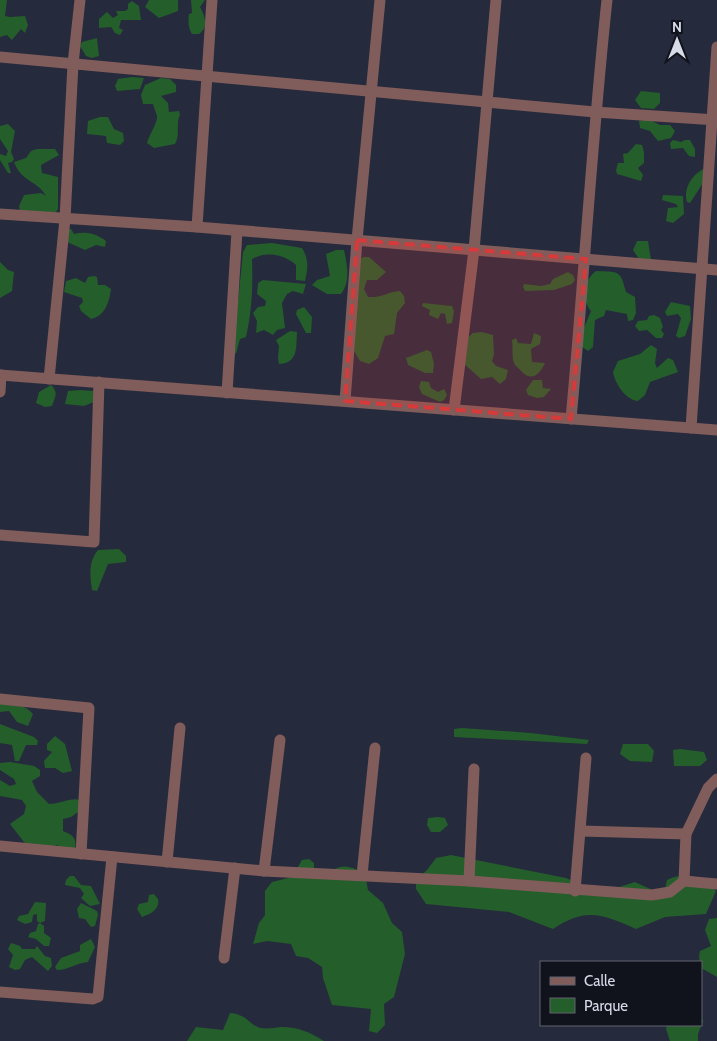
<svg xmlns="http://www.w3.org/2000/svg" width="717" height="1041" font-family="Cabin,sans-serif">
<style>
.green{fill:#245e2b}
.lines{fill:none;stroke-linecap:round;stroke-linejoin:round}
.minor{stroke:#805c5a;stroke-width:11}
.marked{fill:#d63a3b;fill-opacity:0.2;stroke:#d63a3b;stroke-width:4;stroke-dasharray:10 6;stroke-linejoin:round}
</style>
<rect width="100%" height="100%" fill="#252a3d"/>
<g class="green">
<path d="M0,0H7L5,16L10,17L25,16L28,25L25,33L21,29L12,40L7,35L0,37Z"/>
<path d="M149,0H178V11L159,18L145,7Z"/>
<path d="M191,0H205L200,7C205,16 209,27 199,34H192C188,27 188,21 189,14L192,13Z"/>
<path d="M132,1L139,6L141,20H121L119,28L123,30L120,35L115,33L111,27L99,28V19L107,12L113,18L118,15L116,11H125L128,9V4Z"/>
<path d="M97,38L99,56L92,58L86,56L80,46L82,42Z"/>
<path d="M132,77L144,78L140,89L117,91L115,86L118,79Z"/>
<path d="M161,78L170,79L176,85V92L161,96L168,103L169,112L179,111L180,115C175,125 181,134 175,144L154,148L147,143C149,135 158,122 157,116C156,112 154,108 153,104H143L141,95L145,85Z"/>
<path d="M641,91L660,93V103L654,109L641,108L635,100Z"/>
<path d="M100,117H108L114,129L123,133L124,141L120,145L107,143L106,136L87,134L88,121Z"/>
<path d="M643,120H650L660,125H670L675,131L671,138L658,141L650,131L640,128L639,121Z"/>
<path d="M8,124L15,131L11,152L14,159L12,162L8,163L11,173H8L0,160V154L6,156L8,151L0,139V126Z"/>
<path d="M673,140L681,142L685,140H690L695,149V157L689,156L683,148L671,149L670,143Z"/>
<path d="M636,144L642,145L644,152V163L638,168L643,175L641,181L617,174L616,170L618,163H624L623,154L628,153Z"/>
<path d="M37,149H55L59,155L41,165L42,173L58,177V209L54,215L20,211L19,206L24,195L41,193L46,196C36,179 22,183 14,162L26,158L31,151Z"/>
<path d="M703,169L705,180L690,203L687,202C683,189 691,176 703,169Z"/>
<path d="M663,195L683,196L684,214L673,223L666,221L668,208L678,207L676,204L662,200Z"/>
<path d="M71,229L74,234C86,231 96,233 106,241L105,247L96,245L85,250L67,242L64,230Z"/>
<path d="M637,241H648L651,260L641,262L633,250Z"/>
<path d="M272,243L302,248C309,259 308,269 305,281L296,280V265C284,254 266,251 252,259C253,287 252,310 246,337L240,339L236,354L233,352L243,252L247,245Z"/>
<path d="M336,250H344C347,264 351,282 341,294H327L312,285L317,280L330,276L326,254Z"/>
<path d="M363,257H369L386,272L377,280H367L364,289L368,297C382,298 387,292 400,291L404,296L405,303L397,313L394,334L385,336L378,358L369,364L360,361L354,351L359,261Z"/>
<path d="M0,262L8,270L14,272L12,291L0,298Z"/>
<path d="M596,271C620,272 620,270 626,292L635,297L636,313L633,320L628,321L627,314L606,310L604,316L595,320L593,347L588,351L581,346V335L591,311C581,299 584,280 596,271Z"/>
<path d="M568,272L573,275L575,280L572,284L554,290L525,291L523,287L524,284L541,286L550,284L553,279Z"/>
<path d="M94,276L97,277L98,285H105L111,289C109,303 105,316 91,319L81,311L79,306L83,302L82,298L64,292L66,281L76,278L85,283L88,277Z"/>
<path d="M263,280L306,284L303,294L293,291L287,294L282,303L285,328L277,330L273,335L264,330L256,333L257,321L253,313L258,307L265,306L266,301L257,294L258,283Z"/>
<path d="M671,302L690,306L691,319L685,336L679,338L676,336L681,318L678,314L667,316L665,312Z"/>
<path d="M423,303L452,306L454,311L452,323L447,324L445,314L441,313L438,319L429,315L430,310L422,306Z"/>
<path d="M304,307L312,317L311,333H306L296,314L297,310Z"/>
<path d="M654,315L660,318L663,327L661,330L664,334L662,338H656L647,330L639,331L635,326L638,321L647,320L649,316Z"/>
<path d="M290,331L297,332C296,346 299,363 279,364L278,358L279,346L276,340Z"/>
<path d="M482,332L493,335L494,354L492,361L496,366L508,370L506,379L500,384L492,377L481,379L463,363L466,339L473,333Z"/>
<path d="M534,333L541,336L540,344L531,349L532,362L545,363C540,374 532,382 522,372C519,368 514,366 513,360C512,354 513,347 512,340L516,338L518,343L531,344Z"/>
<path d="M651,345L657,349L655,363L657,368L668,358L673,360L678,372L650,382L645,395L638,401C626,400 615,384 613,372L618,361L640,354Z"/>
<path d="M427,350L431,352L434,364L433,373H425L408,365L406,358Z"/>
<path d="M533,380H542L543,388L551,389L544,397L537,398L528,395L526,390Z"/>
<path d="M421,381L429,382L431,388L438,392L444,389L447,395L444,400L440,402L422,394L419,387Z"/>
<path d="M51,385C59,393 55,397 52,406L45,407L36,403L39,392Z"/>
<path d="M80,390L94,391V402L84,406L65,404L68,391Z"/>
<path d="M119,549L126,556V562L108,564L97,591L92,590C90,575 88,562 98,550Z"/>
<path d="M0,702C13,703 23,703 33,714L28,726L17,722L9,711L0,712Z"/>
<path d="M0,724L34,737L38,741L37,745H26L19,761H15L12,745L0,743Z"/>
<path d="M462,728L531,733L589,740L587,744L454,737V729Z"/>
<path d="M55,736L65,744L72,771L63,773L55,768H45L44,761L52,752L47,750V744Z"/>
<path d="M623,744H648L654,751L652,762L630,761L620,754Z"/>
<path d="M680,749L704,752L707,760L700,766H674L673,750Z"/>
<path d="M10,762L34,766L40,770V776L32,781L37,792L49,804C60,804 71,797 80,800L81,810L71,817L63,819V831C72,835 77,837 75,849L59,851L58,845L35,850L24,842L10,824L24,814L26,806L22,800L0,796V780L10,786L16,784L14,779L0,770V763Z"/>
<path d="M438,817L445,818L448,825L440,832H431L427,825L428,818Z"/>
<path d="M451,855L566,878L584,886L616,888L635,882L657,892L664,893L667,880C688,870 700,877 716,891L706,914L665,917L636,929C602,914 586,907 553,929L509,912L426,904L416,889V880L427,870L436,858Z"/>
<path d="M309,859L314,863V874L318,879C338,866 343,861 365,874L368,890L383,903L392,923L402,932L405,954L394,997L384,1004L385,1025L377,1033L369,1031L371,1009L332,1005L323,978L322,967L308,958L296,956L291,944L267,941L253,944L259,923L265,915V891L272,882L292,877L302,860Z"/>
<path d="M70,876H74L81,885L91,886L100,904L90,906L81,898L84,894L80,888L65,885L66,880Z"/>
<path d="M154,894L158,899C160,910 150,914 142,917L137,909L139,904L148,902L149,895Z"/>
<path d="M35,902L46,903L45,921L40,923L37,921V914L33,915L32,922L25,924L17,920L19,916L28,914Z"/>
<path d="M81,903L97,911L98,915L95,926L91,927L85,919L79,918L77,909Z"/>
<path d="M717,918V977L701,968L699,957L700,951L711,946L705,930L709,919Z"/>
<path d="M40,923L44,926V933L51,938L49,946H44L36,939L28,937L30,933L36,931L38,924Z"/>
<path d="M91,939L95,947L88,962C76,963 68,970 57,970L55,967L61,958L80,951V945Z"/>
<path d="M11,943L20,946L22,949H35L37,946L45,956L51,958L52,966L48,971L32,957L25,960L20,969L15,970L9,967L13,955L8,949Z"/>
<path d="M230,1013C249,1015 247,1024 261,1028C267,1029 274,1028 281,1027C299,1027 309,1032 324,1041H187L196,1027L223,1030Z"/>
<path d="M701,1016L703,1021L698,1034V1041H670L666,1029L667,1025H701Z"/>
</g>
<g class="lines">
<g class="minor">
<path d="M0,57L595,112L717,120"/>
<path d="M0,214L197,227L717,270"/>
<path d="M197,227L212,0"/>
<path d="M0,375L717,430"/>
<path d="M49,379L65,219L73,64L80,0"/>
<path d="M0,392L1,375"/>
<path d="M227,393L237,231"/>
<path d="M345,401L357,240L380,0"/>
<path d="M454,410L474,250L496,0"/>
<path d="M571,419C584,279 592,139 607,0"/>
<path d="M691,428L717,47"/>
<path d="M0,535L94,542L99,382"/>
<path d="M0,699L89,708L81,854"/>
<path d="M581,831L686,834"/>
<path d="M0,846L264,871L469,881L652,895L670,892L684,881L717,884"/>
<path d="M167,862L180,728"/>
<path d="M264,871L280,740"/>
<path d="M362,875L375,748"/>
<path d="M469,881L474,769"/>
<path d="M684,881L686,834L708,788L717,779"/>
<path d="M575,891L586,758"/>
<path d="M224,958L235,868"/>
<path d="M0,992L93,999L98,997L112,857"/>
</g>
</g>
<path class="marked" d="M357,240L586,259L571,419L345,401Z"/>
<rect x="540" y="961" width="162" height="65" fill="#11131c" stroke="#60636e"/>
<rect x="550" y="977" width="25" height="8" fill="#805c5a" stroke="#60636e"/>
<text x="584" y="986" font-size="15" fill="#d7dbe8">Calle</text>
<rect x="550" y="998" width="25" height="15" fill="#245e2b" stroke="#60636e"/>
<text x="584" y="1011" font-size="15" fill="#d7dbe8">Parque</text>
<g transform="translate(677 40)" stroke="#11131c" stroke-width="4" paint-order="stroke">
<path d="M0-4L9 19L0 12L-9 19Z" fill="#d7dbe8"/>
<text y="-8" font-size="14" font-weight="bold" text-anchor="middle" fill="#d7dbe8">N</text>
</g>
</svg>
